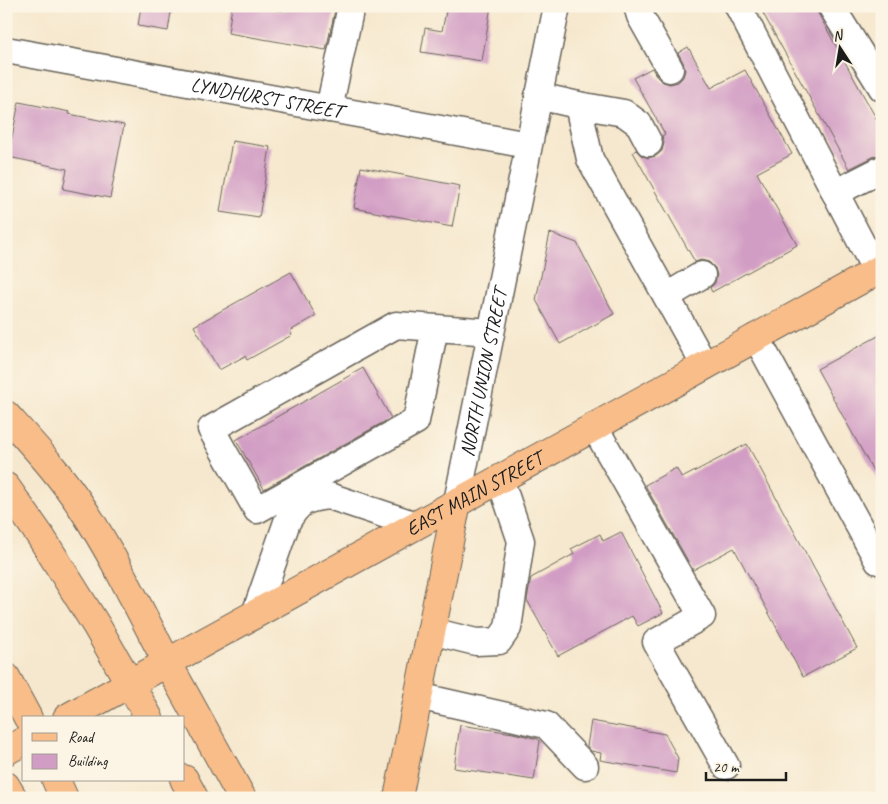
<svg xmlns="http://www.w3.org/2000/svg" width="888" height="804" font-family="Caveat,sans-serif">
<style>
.building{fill:#d29dc4}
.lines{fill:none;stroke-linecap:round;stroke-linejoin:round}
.minor-casing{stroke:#68635a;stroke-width:29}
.major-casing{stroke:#68635a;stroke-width:30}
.highway-casing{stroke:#68635a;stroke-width:30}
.minor{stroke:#fff;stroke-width:26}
.major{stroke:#f8bd89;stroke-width:28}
.highway{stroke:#f8bd89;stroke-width:28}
.labels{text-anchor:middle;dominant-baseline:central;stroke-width:4;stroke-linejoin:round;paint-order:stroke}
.street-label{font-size:20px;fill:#1c1c1c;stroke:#fcf5e5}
</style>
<rect width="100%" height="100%" fill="#fcf5e5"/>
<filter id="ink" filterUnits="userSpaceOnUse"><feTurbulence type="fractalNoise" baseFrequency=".02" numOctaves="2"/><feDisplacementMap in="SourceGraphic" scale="10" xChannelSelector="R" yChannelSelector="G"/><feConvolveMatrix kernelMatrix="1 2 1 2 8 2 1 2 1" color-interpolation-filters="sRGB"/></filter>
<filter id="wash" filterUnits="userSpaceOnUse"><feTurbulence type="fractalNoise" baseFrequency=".0096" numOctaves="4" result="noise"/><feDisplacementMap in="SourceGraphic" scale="20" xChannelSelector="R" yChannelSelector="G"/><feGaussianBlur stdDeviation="1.12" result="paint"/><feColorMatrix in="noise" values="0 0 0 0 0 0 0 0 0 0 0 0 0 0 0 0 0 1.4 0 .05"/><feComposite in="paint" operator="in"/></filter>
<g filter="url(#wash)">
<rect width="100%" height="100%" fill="#f6e8ce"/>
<g id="blocks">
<g class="building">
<path d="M141,6H172L168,31L138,26Z"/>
<path d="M232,6H249L283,11L284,6H336L326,50L228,33Z"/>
<path d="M447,6H491L482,61L421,52L425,28L442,31Z"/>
<path d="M759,6H814L882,129V154L875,156L849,169Z"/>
<path d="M688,47L711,88L745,70L792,154L757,173L797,245L712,292L710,288L715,283L717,275L715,268L709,262L701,260L695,262L633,152L636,150L641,155L648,158L656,156L662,151L664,143L662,136L665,134L633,78L652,68L657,77L663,82L670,84L678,82L683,77L685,70L683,62L678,53Z"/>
<path d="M19,102L70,112L69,114L124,125L110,198L63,189L67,169L8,157Z"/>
<path d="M232,141L270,147L259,218L220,212Z"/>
<path d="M361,167L460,186L452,227L354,208Z"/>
<path d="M550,233L577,243L614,314L560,344L536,300Z"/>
<path d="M291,272L316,316L290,331L292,335L247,360L245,356L219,370L194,326Z"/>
<path d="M882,334V487L817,369Z"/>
<path d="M363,368L391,418L264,489L236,440Z"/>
<path d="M747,444L857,648L803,677L734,548L693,570L645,485L676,468L682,478Z"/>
<path d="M621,532L663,613L638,626L632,616L558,656L527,600L531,578L574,554L571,549L600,534L603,541Z"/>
<path d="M591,721L665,734L678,758L676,773L600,760L601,753L591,751L587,746Z"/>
<path d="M460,725L513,733L538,739L540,741L534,780L454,768Z"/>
</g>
</g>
</g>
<g filter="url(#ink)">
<use href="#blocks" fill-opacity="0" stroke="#68635a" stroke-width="1"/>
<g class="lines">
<defs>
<g id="minor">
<path d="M637,6L640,16L670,69"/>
<path d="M738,6L876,271"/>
<path d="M831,6L882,88"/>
<path id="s1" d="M6,50L528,145"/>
<path d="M538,96L578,105L590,159L705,366"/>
<path d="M578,105L624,113L639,124L649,143"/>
<path d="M329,109L351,6"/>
<path d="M835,193L882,169"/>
<path d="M667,296L702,275"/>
<path d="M435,328L416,421L257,510L211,429L396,325L491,332"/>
<path d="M756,337L878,561L882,562"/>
<path d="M594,426L702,616L656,642L726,766"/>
<path id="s2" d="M457,502L557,6"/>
<path d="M255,614L287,522C299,502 306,498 329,496L416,525"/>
<path d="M431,631L476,642L499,641L508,628L521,541L500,479"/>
<path d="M418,696L546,725L585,766"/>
</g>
<g id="major">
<path d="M167,662L242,798"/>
<path d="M130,684L149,718"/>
<path id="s3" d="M67,718L882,268"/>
<path d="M6,751L24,741"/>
<path d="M184,779L194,798"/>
<path d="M398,798L457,502"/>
</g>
<g id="highway">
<path d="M6,415C33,445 61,475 83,509C115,558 140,611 167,662"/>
<path d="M6,487L41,537L96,625L130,684"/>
<path d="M6,677L28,718"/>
<path d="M56,780L64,798"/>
<path d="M6,786L13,798"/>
</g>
</defs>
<use href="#minor" class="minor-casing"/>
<use href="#major" class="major-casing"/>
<use href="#highway" class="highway-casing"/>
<use href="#minor" class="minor"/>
<use href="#major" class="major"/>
<use href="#highway" class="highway"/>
</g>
</g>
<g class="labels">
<g class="street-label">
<text stroke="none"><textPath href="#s1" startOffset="265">LYNDHURST STREET</textPath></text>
<text stroke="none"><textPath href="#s2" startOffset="132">NORTH UNION STREET</textPath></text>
<text stroke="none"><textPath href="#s3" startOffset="465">EAST MAIN STREET</textPath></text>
</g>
</g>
<rect width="888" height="804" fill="none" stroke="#fcf5e5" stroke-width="25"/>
<rect x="22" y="716" width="162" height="65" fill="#fcf5e5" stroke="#a29e95"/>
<rect x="32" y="733" width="25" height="8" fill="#f8bd89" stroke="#a29e95"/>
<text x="68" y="742" font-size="15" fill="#1c1c1c">Road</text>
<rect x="32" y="754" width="25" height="15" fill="#d29dc4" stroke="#a29e95"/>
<text x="68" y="766" font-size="15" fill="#1c1c1c">Building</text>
<g transform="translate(840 48) rotate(348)" stroke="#fcf5e5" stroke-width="4" paint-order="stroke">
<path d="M0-4L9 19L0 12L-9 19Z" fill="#1c1c1c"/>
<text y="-8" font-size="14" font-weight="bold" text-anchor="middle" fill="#1c1c1c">N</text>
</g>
<path d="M706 772v8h80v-8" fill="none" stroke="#1c1c1c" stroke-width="2.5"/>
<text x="713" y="772" font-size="15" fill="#1c1c1c" stroke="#fcf5e5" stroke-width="4" paint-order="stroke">20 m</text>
</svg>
